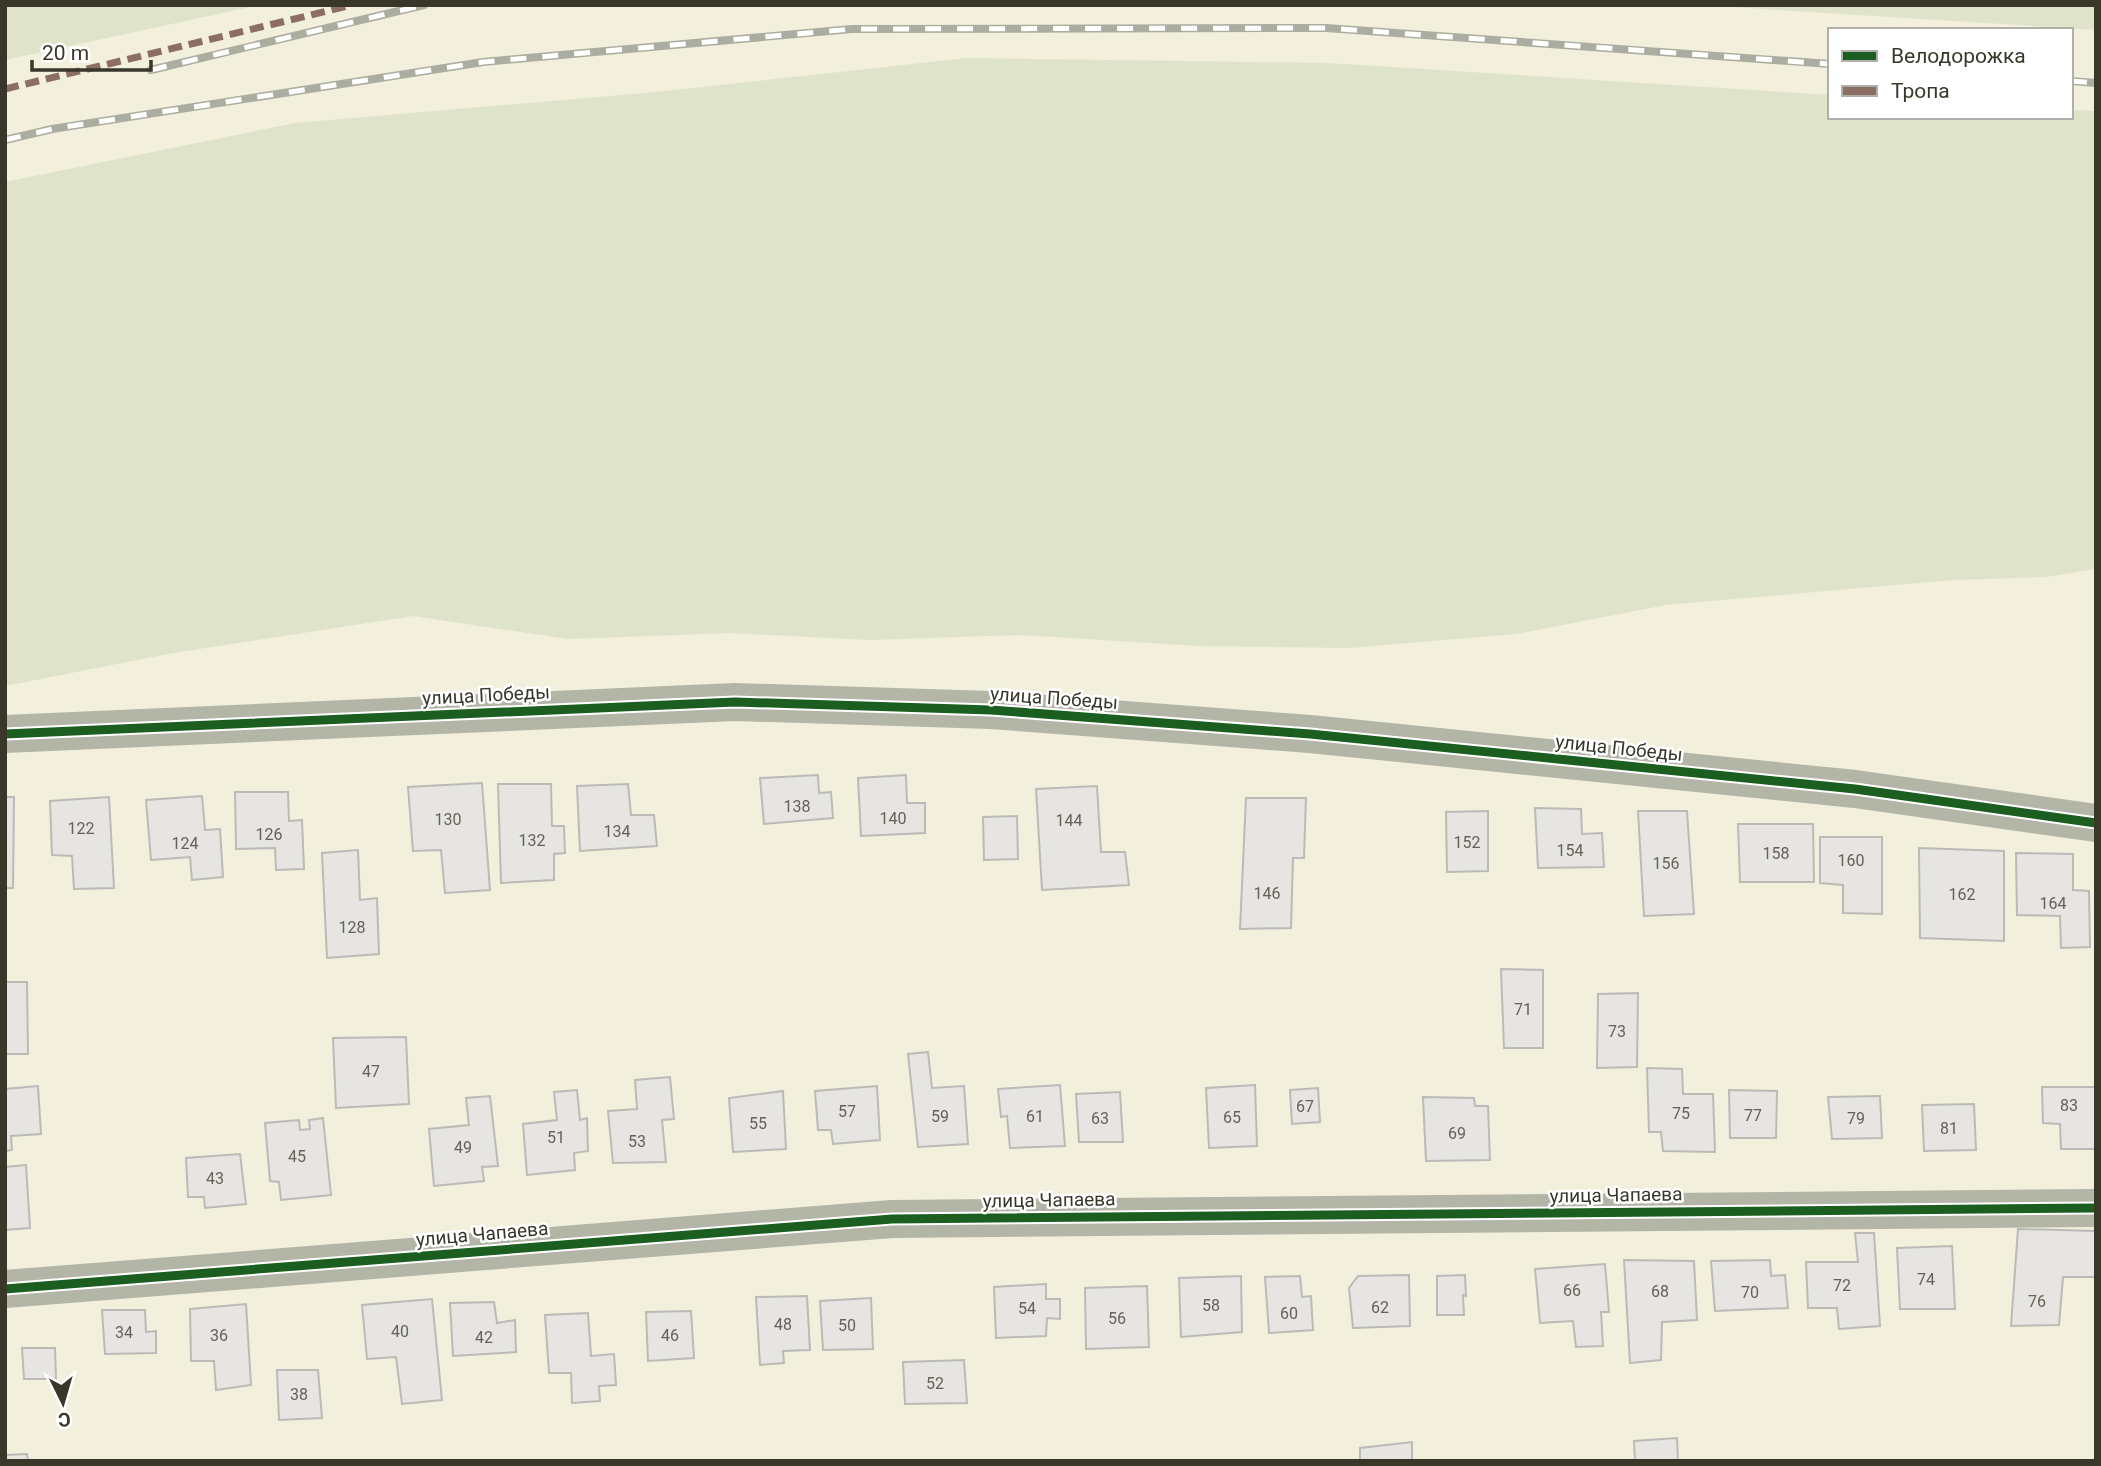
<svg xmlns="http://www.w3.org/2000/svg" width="2101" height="1466" font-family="Roboto,sans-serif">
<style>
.green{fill:#dee3ca}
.building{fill:#e6e5e2;stroke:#bbbab6;stroke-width:2}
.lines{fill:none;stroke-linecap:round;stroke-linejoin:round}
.minor{stroke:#b3b5a7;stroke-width:38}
.rail-casing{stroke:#acada1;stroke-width:8}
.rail{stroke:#fff;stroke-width:5;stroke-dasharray:16;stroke-linecap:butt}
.quiet{stroke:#8d6e63;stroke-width:7;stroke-dasharray:14 7;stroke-linecap:butt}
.cycleway-casing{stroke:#fff;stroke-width:13}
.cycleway{stroke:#1b5e20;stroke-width:9}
.labels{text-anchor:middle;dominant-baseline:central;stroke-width:5;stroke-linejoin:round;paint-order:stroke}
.number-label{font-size:16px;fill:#646258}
.street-label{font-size:19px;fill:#39372a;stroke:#fff}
</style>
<rect width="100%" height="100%" fill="#f3efdd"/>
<g class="green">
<path d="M5,5H260L5,60Z"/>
<path d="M1699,5H2096V30Z"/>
<path d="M967,58L1328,63L1830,95V117H2071V110L2096,111V569L2046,577L1953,580L1666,605L1516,634L1349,648L1199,646L1021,635L870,640L730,633L568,639L413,616L173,653L5,686V182L295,123L656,92Z"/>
</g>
<g class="building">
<path d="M818,775L819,793L831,792L833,818L764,824L760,778Z"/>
<path d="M906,775L907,803H925V833L861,836L858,778Z"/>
<path d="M482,783L490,890L445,893L441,850L413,851L408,787Z"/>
<path d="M498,784H551L552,826H564L565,853L554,854V880L501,883Z"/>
<path d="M628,784L631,815H654L657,846L580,851L577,786Z"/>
<path d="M1097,786L1101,852H1125L1129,885L1042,890L1036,789Z"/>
<path d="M235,792H288L289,821L302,820L304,869L276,870L275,848L236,849Z"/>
<path d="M202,796L205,830L220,829L223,877L192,880L190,857L151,860L146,800Z"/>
<path d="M5,797H14L13,888H5Z"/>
<path d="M109,797L114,888L74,889L72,856L52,855L50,801Z"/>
<path d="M1246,798H1306L1304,858H1293L1291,928L1240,929Z"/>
<path d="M1535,808L1581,809L1582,834L1602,833L1604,867L1538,868Z"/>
<path d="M1488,811V871L1447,872L1446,812Z"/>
<path d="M1638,811H1687L1694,914L1644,916Z"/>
<path d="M1017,816L1018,859L984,860L983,817Z"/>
<path d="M1738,824H1813L1814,882H1740Z"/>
<path d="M1820,837H1882V914L1843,913V885L1820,883Z"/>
<path d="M1919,848L2004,851V941L1920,938Z"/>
<path d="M358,850L360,900L377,898L379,954L327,958L322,853Z"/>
<path d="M2016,853L2073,854V890L2089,891L2090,947L2061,948L2060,916L2017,915Z"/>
<path d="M1501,969L1543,970V1048H1504Z"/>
<path d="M5,982H27L28,1054H5Z"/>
<path d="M1638,993L1637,1067L1597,1068L1598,994Z"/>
<path d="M406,1037L409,1104L336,1108L333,1038Z"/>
<path d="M928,1052L932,1088L964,1086L968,1144L918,1147L908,1054Z"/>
<path d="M1647,1068L1682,1069L1683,1094H1713L1715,1152L1663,1151L1661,1132H1649Z"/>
<path d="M670,1077L674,1119L662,1120L666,1162L613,1163L608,1111L637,1109L635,1080Z"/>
<path d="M1060,1085L1065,1146L1010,1148L1007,1116L1001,1117L998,1089Z"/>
<path d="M1255,1085L1257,1146L1209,1148L1206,1088Z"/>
<path d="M38,1086L41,1134L11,1136L12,1150L5,1151V1089Z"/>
<path d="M877,1086L880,1140L833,1144L831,1130H818L815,1091Z"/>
<path d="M2042,1087H2096V1149H2061L2060,1124L2043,1123Z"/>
<path d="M1318,1088L1320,1122L1292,1124L1290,1090Z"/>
<path d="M577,1090L580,1120L587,1118L588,1151L574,1153L575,1170L527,1175L523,1124L557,1120L554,1092Z"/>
<path d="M1729,1090L1777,1091L1776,1138H1730Z"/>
<path d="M783,1091L786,1149L733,1152L729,1098Z"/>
<path d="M1120,1092L1123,1142H1079L1076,1094Z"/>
<path d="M490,1096L498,1166L482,1167L484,1181L434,1186L429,1129L469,1125L466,1098Z"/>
<path d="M1880,1096L1882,1138L1832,1139L1828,1097Z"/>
<path d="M1423,1097L1474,1098L1475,1106H1488L1490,1160L1426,1161Z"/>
<path d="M1974,1104L1976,1150L1924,1151L1922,1105Z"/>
<path d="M323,1118L331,1195L281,1200L279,1182L270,1181L265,1123L299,1120L300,1130L310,1129L309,1120Z"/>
<path d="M240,1154L246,1204L205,1208L204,1197H188L186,1158Z"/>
<path d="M26,1165L30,1228L5,1230V1167Z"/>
<path d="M2018,1229L2096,1231V1277H2063L2059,1325L2011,1326Z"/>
<path d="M1855,1233H1874L1880,1326L1839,1329L1837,1308H1808L1806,1262H1858Z"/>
<path d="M1952,1246L1955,1309H1900L1897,1248Z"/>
<path d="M1624,1260L1694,1261L1697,1320L1662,1322L1661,1360L1630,1363Z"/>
<path d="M1770,1260L1771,1276L1785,1275L1788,1308L1715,1311L1711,1261Z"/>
<path d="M1605,1264L1609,1312H1601L1603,1346L1576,1347L1573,1321L1540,1323L1535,1269Z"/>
<path d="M1409,1275L1410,1326L1353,1328L1349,1288L1358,1276Z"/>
<path d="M1465,1275L1466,1296L1463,1295L1464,1315H1437V1276Z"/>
<path d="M1241,1276L1242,1332L1181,1337L1179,1278Z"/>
<path d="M1300,1276L1302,1297L1311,1296L1313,1330L1269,1333L1265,1277Z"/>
<path d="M1046,1284V1299H1060V1319L1047,1318L1046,1336L996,1338L994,1287Z"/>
<path d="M1147,1286L1149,1347L1086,1349L1085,1288Z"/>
<path d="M807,1296L810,1350L783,1351L784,1363L760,1365L756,1297Z"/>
<path d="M871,1298L873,1349L823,1350L820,1301Z"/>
<path d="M432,1299L442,1400L402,1404L396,1357L367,1359L362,1305Z"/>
<path d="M494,1302L497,1323L515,1320L516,1352L453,1356L450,1303Z"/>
<path d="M246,1304L251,1385L216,1390L214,1361H191L190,1309Z"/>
<path d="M102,1310H145L146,1332L156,1331V1353L105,1354Z"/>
<path d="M691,1311L694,1358L648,1361L646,1312Z"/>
<path d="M588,1313L591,1356L614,1354L616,1385L599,1386L600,1401L572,1403L571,1373H549L545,1315Z"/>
<path d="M22,1348H55L56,1379H24Z"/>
<path d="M964,1360L967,1403L905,1404L903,1362Z"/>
<path d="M277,1370H318L322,1418L279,1420Z"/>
<path d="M1677,1438L1678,1461H1635L1634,1441Z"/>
<path d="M1412,1442V1461H1360V1448Z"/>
<path d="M27,1454L28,1461H5V1455Z"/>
</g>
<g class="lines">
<g class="minor">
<path d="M5,734L735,702L991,710L1310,734L1855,789L2096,823"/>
<path d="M5,1289L892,1219L2096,1208"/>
</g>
<defs>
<g id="rail">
<path d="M151,70L424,5"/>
<path d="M2071,81L2096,83"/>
<path d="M5,140L52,129L483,62L852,29L1326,28L1830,64"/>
</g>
</defs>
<use href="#rail" class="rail-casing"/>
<use href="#rail" class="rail"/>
<path class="quiet" d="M5,89L352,5"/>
<defs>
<g id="cycleway">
<path d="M5,734L735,702L991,710L1310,734L1855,789L2096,823"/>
<path d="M5,1289L892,1219L2096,1208"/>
</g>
</defs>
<use href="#cycleway" class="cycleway-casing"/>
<use href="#cycleway" class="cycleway"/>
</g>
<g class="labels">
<g class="number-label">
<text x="797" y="806">138</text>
<text x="893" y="818">140</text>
<text x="448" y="819">130</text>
<text x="1069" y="820">144</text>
<text x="81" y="828">122</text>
<text x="617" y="831">134</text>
<text x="269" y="834">126</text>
<text x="532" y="840">132</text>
<text x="1467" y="842">152</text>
<text x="185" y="843">124</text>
<text x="1570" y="850">154</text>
<text x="1776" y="853">158</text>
<text x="1851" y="860">160</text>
<text x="1666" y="863">156</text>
<text x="1267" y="893">146</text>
<text x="1962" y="894">162</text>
<text x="2053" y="903">164</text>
<text x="352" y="927">128</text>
<text x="1523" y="1009">71</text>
<text x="1617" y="1031">73</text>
<text x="371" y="1071">47</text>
<text x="2069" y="1105">83</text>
<text x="1305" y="1106">67</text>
<text x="847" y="1111">57</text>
<text x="1681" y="1113">75</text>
<text x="1753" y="1115">77</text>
<text x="940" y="1116">59</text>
<text x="1035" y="1116">61</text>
<text x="1232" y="1117">65</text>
<text x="1100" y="1118">63</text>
<text x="1856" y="1118">79</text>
<text x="758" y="1123">55</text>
<text x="1949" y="1128">81</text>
<text x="1457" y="1133">69</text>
<text x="556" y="1137">51</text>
<text x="637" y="1141">53</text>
<text x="463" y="1147">49</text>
<text x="297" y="1156">45</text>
<text x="215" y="1178">43</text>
<text x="1926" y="1279">74</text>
<text x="1842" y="1285">72</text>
<text x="1572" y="1290">66</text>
<text x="1660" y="1291">68</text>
<text x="1750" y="1292">70</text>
<text x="2037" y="1301">76</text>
<text x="1211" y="1305">58</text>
<text x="1380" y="1307">62</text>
<text x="1027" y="1308">54</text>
<text x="1289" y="1313">60</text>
<text x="1117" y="1318">56</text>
<text x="783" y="1324">48</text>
<text x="847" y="1325">50</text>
<text x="400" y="1331">40</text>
<text x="124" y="1332">34</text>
<text x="219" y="1335">36</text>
<text x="670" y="1335">46</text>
<text x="484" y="1337">42</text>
<text x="935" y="1383">52</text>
<text x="299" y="1394">38</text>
</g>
<g class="street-label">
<text transform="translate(486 695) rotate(-3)">улица Победы</text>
<text transform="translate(1054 698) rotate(4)">улица Победы</text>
<text transform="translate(1619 748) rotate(6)">улица Победы</text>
<text transform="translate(1616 1195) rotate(-1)">улица Чапаева</text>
<text transform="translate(1049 1200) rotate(-1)">улица Чапаева</text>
<text transform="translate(482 1234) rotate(-5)">улица Чапаева</text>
</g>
</g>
<rect width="2101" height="1466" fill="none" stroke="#39372a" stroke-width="14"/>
<rect x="1828" y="28" width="245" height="91" fill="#ffffff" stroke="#b0afaa" stroke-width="2"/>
<rect x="1842" y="51" width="35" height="10" fill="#1b5e20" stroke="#b0afaa" stroke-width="2"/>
<text x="1891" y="63" font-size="21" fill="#39372a">Велодорожка</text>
<rect x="1842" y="86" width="35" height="10" fill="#8d6e63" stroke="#b0afaa" stroke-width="2"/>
<text x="1891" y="98" font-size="21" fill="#39372a">Тропа</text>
<g transform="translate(63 1403) rotate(175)" stroke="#ffffff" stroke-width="5" paint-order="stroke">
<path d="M0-5L12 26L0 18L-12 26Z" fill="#39372a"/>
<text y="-10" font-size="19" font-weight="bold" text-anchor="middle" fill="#39372a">С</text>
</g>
<path d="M32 60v10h119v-10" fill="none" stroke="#39372a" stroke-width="3.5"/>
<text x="42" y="60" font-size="21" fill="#39372a" stroke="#ffffff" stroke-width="5" paint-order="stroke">20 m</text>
</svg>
